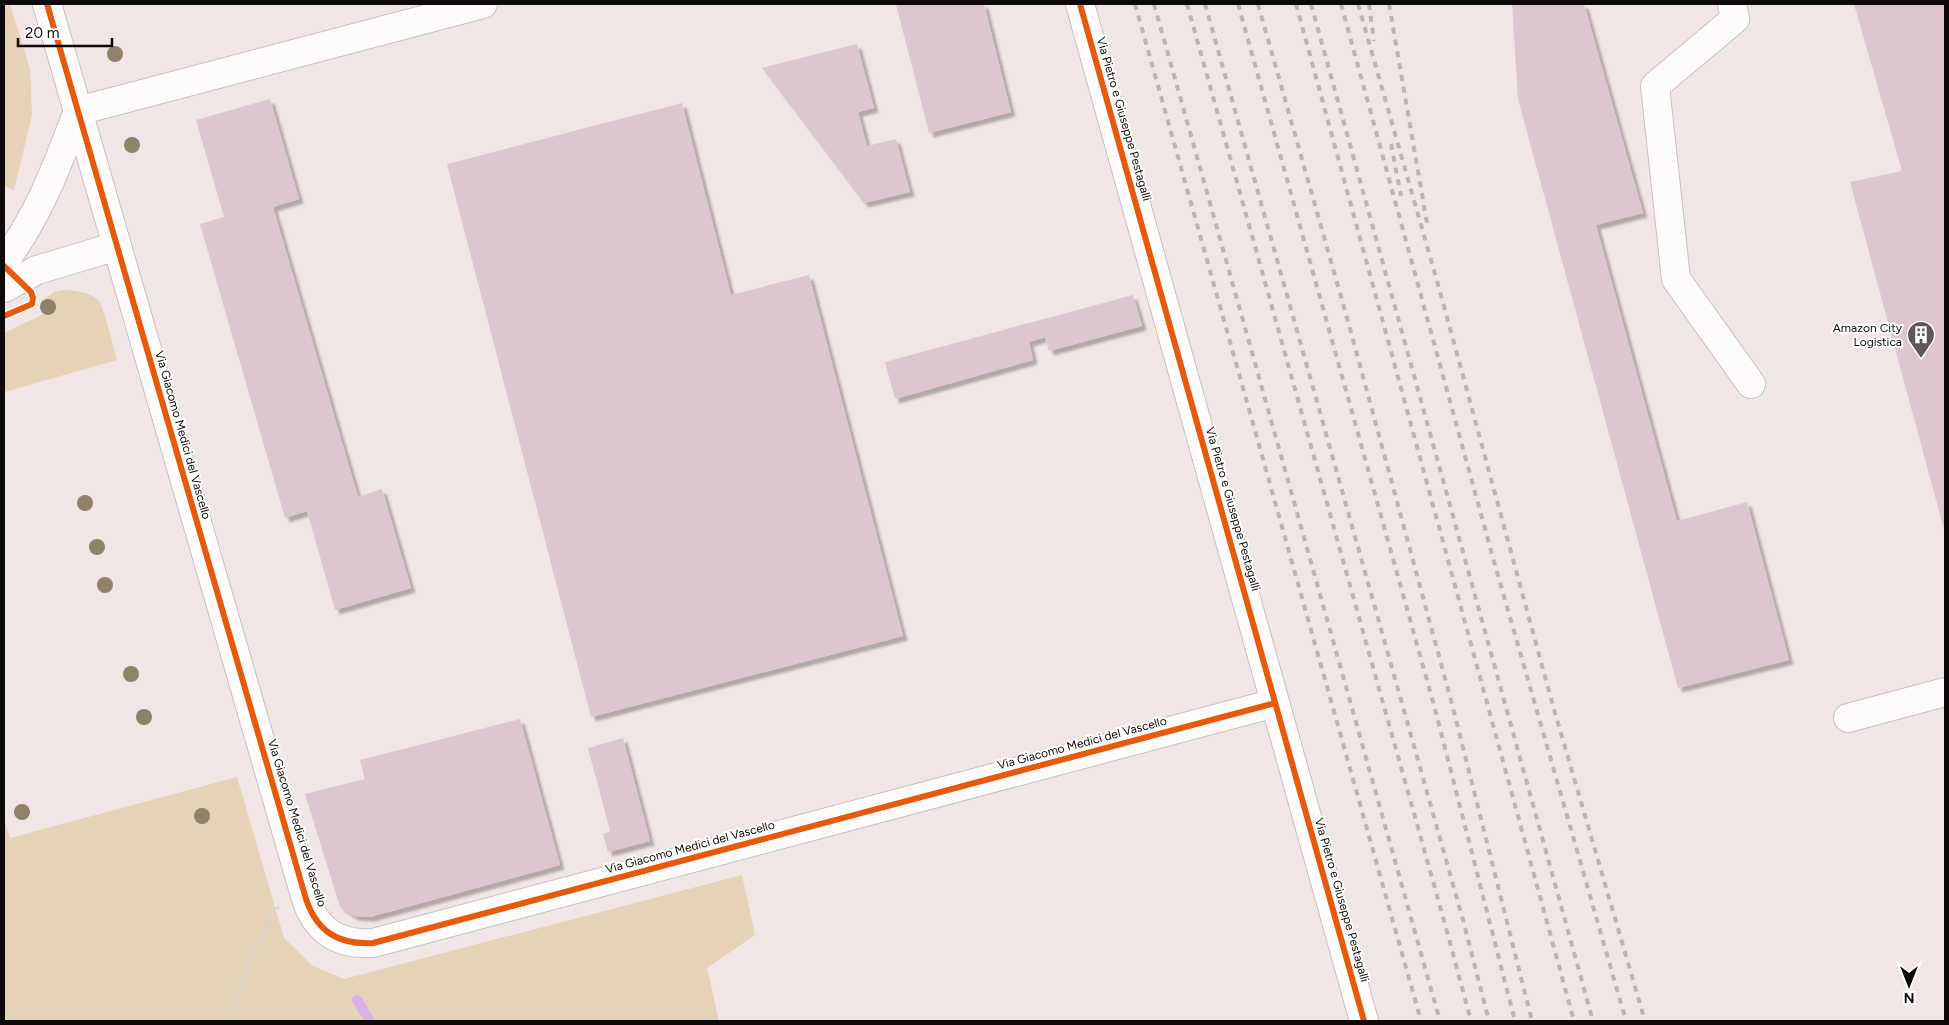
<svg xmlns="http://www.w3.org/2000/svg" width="1949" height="1025" font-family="Figtree,sans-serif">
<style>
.green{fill:#e6d3b7}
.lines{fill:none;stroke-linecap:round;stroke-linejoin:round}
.stream{stroke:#dab0e6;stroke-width:10}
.building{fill:#ddc6cf;filter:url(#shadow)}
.minor-casing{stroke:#cac0c0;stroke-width:30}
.path{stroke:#d8d4d4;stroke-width:3;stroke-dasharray:4 2.5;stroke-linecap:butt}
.minor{stroke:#fdfbfb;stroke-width:28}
.rail{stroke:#b8b5b5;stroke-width:4;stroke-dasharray:6 6;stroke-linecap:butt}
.cycleway-casing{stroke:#fff;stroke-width:9}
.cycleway{stroke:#e8590c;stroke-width:6}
.tree{fill:#90816a}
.labels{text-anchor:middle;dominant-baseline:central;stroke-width:4;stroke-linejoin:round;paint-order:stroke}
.street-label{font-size:12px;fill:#100909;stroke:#fff}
.poi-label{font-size:12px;fill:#100909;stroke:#fff;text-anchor:end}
</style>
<defs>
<filter id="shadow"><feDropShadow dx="4.5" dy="4.5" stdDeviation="1" flood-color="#0004"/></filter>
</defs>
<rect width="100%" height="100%" fill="#f1e5e5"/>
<g class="green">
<path d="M4,4H10L30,69L32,115L14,190L4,186Z"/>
<path d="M65,290C77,291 89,292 98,300C104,306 114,350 117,360L4,392V333L48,312L42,301L54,292Z"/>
<path d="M237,777L284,938L313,966L344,979L742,875L755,935L707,968L719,1021H4V819L10,838Z"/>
</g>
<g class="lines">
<path class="stream" d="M357,1000L370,1021"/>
</g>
<g class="building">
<path d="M896,4H984L1011,112L929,133Z"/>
<path d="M1512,4H1584L1643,213L1596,225L1677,521L1747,502L1789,660L1678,688L1518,99Z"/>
<path d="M1854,4H1945V533L1850,182L1902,171Z"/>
<path d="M857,44L874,108L858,112L867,146L896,139L910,192L864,203L762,68Z"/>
<path d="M270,99L299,199L273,207L358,497L382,489L411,588L335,610L307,511L285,518L200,224L224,217L196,120Z"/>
<path d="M682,103L731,295L809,275L903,636L591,717L447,164Z"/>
<path d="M1133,295L1142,326L1049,351L1045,337L1029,342L1033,360L895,399L885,362Z"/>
<path d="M520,719L560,865L370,917L354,916L340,907L305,794L365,779L360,760Z"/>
<path d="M623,738L650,841L608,852L603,834L610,831L588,748Z"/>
</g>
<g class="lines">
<defs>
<g id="minor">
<path d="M47,4L306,899C317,932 339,945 373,943L1275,703"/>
<path d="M1080,4L1364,1021"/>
<path d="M1732,4L1735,19L1655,86L1676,279L1751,384"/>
<path d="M78,111L483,4"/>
<path d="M4,262C38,217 58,164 78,111"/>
<path d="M4,288L37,270L117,246"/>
<path d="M1848,718L1945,692"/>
</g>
</defs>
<use href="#minor" class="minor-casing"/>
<path class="path" d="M225,1021L267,924L273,911L279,907"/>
<use href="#minor" class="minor"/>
<g class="rail">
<path d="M1135,4L1421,1021"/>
<path d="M1154,4L1440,1021"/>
<path d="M1187,4L1445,924L1471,1021"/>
<path d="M1205,4L1463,920L1489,1021"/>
<path d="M1238,4L1435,709L1515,1021"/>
<path d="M1258,4L1349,325L1452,704L1532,1021"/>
<path d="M1296,4L1574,1021"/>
<path d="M1311,4L1593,1021"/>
<path d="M1341,4L1493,558L1626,1021"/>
<path d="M1358,4L1439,288L1553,706L1645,1021"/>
<path d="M1369,4L1374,41"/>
<path d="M1389,4L1427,223"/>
<path d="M1391,144L1401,196"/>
</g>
<defs>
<g id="cycleway">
<path d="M47,4L306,899C317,932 339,945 373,943L1275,703"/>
<path d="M1080,4L1364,1021"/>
<path d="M4,266L31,292L33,298L32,304L4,316"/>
</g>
</defs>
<use href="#cycleway" class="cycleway-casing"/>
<use href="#cycleway" class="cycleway"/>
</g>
<g class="tree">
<circle cx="115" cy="54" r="8"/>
<circle cx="132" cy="145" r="8"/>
<circle cx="48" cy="307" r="8"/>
<circle cx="85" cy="503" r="8"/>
<circle cx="97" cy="547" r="8"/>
<circle cx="105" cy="585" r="8"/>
<circle cx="131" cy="674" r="8"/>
<circle cx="144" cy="717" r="8"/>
<circle cx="22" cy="812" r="8"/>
<circle cx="202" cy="816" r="8"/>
</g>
<defs>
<symbol id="building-pin" viewBox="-11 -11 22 30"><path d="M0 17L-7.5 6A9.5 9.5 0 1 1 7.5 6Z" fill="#5f5656" stroke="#fff"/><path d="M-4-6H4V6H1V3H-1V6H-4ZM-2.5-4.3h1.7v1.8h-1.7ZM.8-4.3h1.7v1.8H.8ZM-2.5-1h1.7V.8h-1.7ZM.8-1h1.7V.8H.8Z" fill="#fff"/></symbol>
</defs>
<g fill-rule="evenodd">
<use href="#building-pin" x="1905" y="319" width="32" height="43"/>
</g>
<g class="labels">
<g class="street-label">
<text transform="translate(1124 119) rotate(74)">Via Pietro e Giuseppe Pestagalli</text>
<text transform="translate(183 435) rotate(74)">Via Giacomo Medici del Vascello</text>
<text transform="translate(1233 509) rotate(74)">Via Pietro e Giuseppe Pestagalli</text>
<text transform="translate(1082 743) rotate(-15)">Via Giacomo Medici del Vascello</text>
<text transform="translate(297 823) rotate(73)">Via Giacomo Medici del Vascello</text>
<text transform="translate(690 847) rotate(-15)">Via Giacomo Medici del Vascello</text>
<text transform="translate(1342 900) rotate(74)">Via Pietro e Giuseppe Pestagalli</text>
</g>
<g class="poi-label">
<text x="1902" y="328">Amazon City<tspan x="1902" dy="14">Logistica</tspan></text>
</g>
</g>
<rect width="1949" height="1025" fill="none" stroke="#100909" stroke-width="10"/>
<g transform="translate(1909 985) rotate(180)" stroke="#ffffff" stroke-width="4" paint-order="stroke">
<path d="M0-4L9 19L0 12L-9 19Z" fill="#100909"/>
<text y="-8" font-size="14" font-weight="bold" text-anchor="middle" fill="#100909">N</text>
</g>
<path d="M18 38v8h94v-8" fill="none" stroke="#100909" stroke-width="2.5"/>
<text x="25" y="38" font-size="15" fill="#100909" stroke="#ffffff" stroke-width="4" paint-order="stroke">20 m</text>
</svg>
